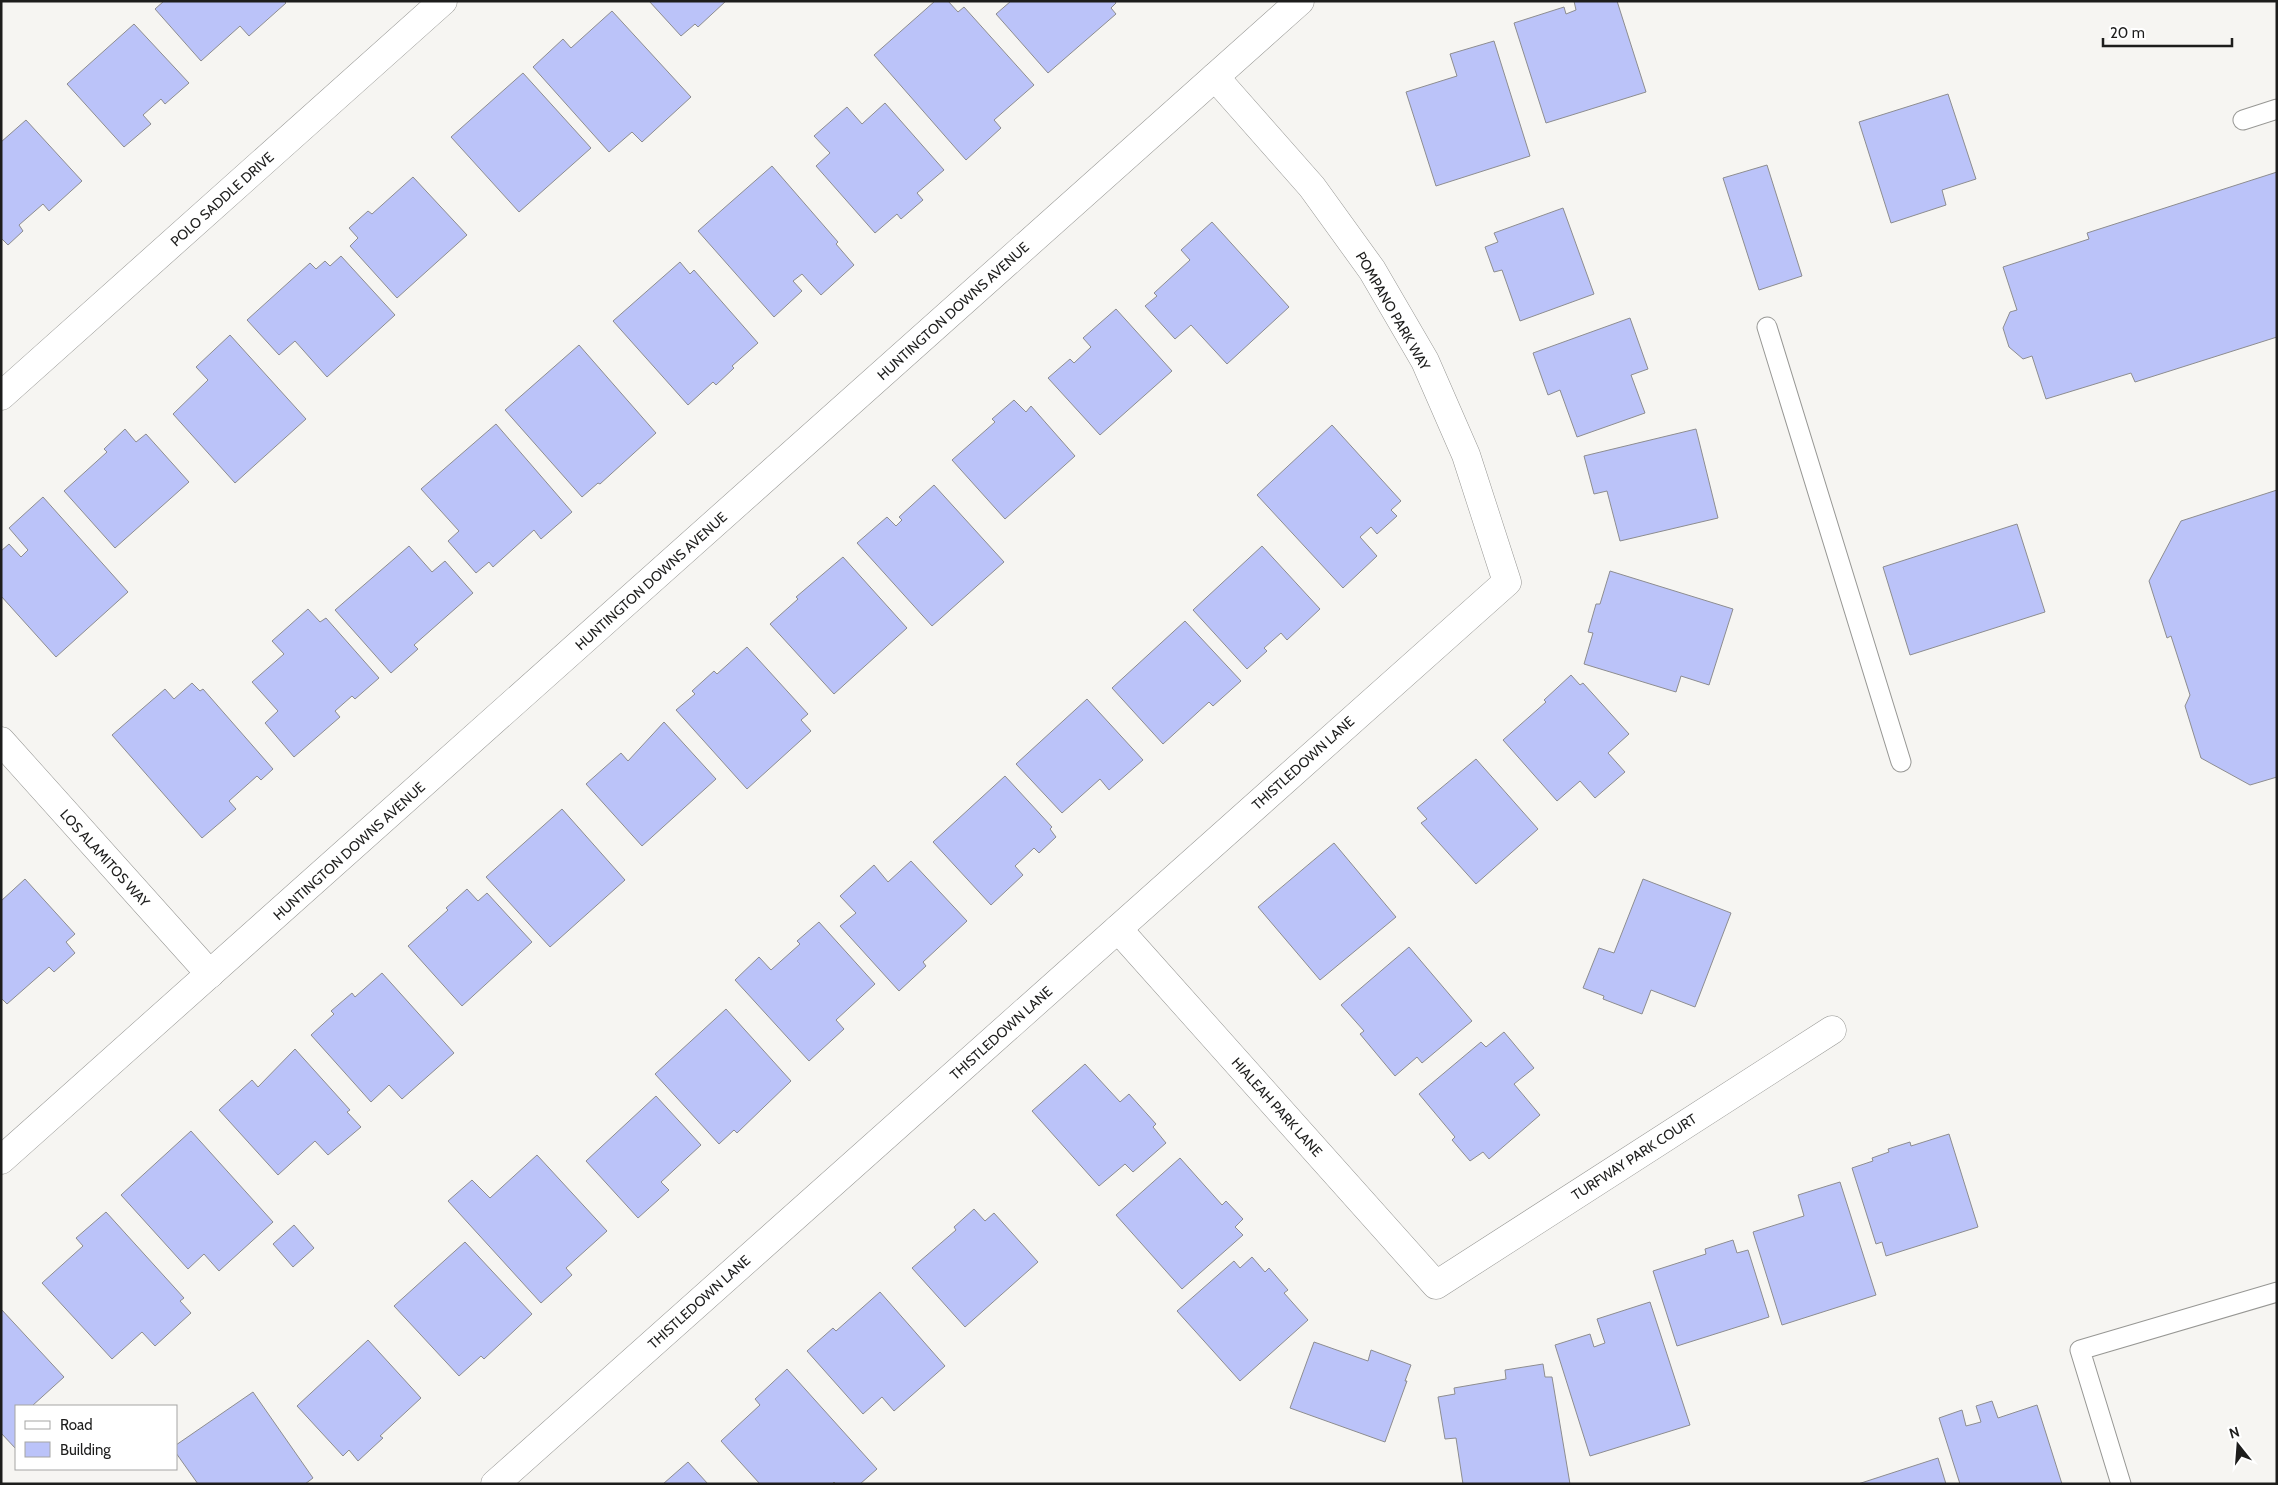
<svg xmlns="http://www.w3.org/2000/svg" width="2278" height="1485" font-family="Cabin,sans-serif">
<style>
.building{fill:#bbc3f9;stroke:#8d8d90}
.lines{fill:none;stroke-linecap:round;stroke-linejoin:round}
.lane-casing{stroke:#979794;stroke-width:21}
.street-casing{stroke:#979794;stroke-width:29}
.lane{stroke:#fff;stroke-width:19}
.street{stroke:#fff;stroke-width:28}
.labels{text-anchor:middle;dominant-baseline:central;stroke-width:4;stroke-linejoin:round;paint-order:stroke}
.street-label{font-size:14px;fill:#1d1d1c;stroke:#fff}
</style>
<rect width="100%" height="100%" fill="#f6f5f2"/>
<g class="building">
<path d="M164,1H284L286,3L249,36L240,26L201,61L155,9Z"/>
<path d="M649,1H726L698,27L695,24L681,36Z"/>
<path d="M935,1H948L958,12L964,7L1034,85L994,120L1001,128L966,160L874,55Z"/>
<path d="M1011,1H1115L1116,3L1111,8L1116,14L1048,73L996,14Z"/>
<path d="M1574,1H1617L1646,92L1546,123L1514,23L1564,7L1566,14L1576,10Z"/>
<path d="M612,11L691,97L642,142L632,132L609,152L533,67L563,39L571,48Z"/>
<path d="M134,24L189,83L165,104L161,99L143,115L151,124L124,147L67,84Z"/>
<path d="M1494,41L1530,156L1436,186L1406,92L1457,76L1450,54Z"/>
<path d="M523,73L591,148L519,212L451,137Z"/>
<path d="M1948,94L1976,179L1942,190L1946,205L1891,223L1859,122Z"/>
<path d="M885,103L944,170L917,193L923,200L901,219L897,214L875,233L816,166L830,153L814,136L847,107L862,124Z"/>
<path d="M26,120L82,181L49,211L43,204L19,225L23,231L8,245L1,238V142Z"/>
<path d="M1767,165L1802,276L1759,290L1723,178Z"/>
<path d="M772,166L838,242L836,244L854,265L821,295L802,274L793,281L802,291L774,317L698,231Z"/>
<path d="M2277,172V337L2135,382L2131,373L2046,399L2032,356L2023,359L2009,347L2003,328L2010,312L2017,310L2003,267L2089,239L2087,233Z"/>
<path d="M413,177L467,235L397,298L350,246L358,238L349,228L368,211L372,214Z"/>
<path d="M1563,208L1594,294L1520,321L1502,270L1494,272L1485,247L1498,242L1494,233Z"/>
<path d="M1212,222L1289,307L1227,364L1191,325L1175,339L1145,306L1157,296L1154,293L1190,260L1181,250Z"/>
<path d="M341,256L395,315L327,377L295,341L279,355L247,320L310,263L316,269L325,261L330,266Z"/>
<path d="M680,262L690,274L694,270L758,343L732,366L734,368L716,385L713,382L688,405L613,321Z"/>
<path d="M1116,309L1172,371L1100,435L1048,378L1070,359L1074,363L1091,347L1083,338Z"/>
<path d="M1630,318L1648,369L1631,375L1645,413L1577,437L1560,390L1548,395L1533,353Z"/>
<path d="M230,335L306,419L235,483L173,414L208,380L196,367Z"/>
<path d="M579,345L656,433L600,484L598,483L582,497L505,410Z"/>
<path d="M1014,400L1026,412L1031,406L1075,456L1005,519L952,460L995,422L992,419Z"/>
<path d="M496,424L572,512L541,539L534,530L493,567L489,562L476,573L448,541L459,531L421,489Z"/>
<path d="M1332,425L1401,501L1391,510L1397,516L1377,534L1371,527L1360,537L1377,556L1343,588L1257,495Z"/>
<path d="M125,429L136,442L146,434L189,482L115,548L64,491L107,452L104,449Z"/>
<path d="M1696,429L1718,518L1620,541L1607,491L1594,494L1584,456Z"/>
<path d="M934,485L1004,562L932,626L857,543L887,517L896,526L902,520L899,517Z"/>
<path d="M2277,490V777L2250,785L2201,758L2185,706L2190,695L2171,636L2167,638L2149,581L2181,521Z"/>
<path d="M43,497L128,592L56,657L1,596V551L9,544L21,557L28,550L9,528Z"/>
<path d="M2017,524L2045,612L1910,655L1883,567Z"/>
<path d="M409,546L432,572L445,561L473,593L414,645L418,649L391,673L335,610Z"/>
<path d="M1262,546L1320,609L1287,640L1281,633L1264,648L1267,651L1247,669L1193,610Z"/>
<path d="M843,557L907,628L834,694L770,624L798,599L796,597Z"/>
<path d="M1610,571L1733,609L1709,685L1681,676L1676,692L1584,664L1593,633L1588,632L1596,604H1600Z"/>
<path d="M308,609L320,622L326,618L379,678L355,699L352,696L335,711L340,717L294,757L265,723L278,711L252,682L284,654L272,641Z"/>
<path d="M1185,621L1241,681L1213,706L1209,702L1163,744L1112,688Z"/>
<path d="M747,647L808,714L801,720L811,731L747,789L676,710L695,694L692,691L714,671L717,674Z"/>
<path d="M1571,675L1580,685L1583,683L1629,734L1608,753L1625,772L1595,798L1580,781L1557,801L1503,740L1546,702L1544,700Z"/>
<path d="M192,683L200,691L203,689L273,769L261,780L257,776L229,801L236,809L202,838L112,735L165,689L174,699Z"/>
<path d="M1087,699L1143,760L1109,790L1100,779L1062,813L1016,764Z"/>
<path d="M664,722L716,779L642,846L586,784L621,753L628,761Z"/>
<path d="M1476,759L1538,829L1476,884L1421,823L1427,819L1417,808Z"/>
<path d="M1005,776L1052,827L1050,829L1056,837L1039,853L1034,848L1015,866L1023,875L991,905L933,842Z"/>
<path d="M562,809L625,880L550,947L486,877Z"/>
<path d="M1334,843L1396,917L1320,980L1258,907Z"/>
<path d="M911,861L967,921L923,962L926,966L899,991L840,926L856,913L840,896L874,865L888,882Z"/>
<path d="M25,879L75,934L66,942L75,953L54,972L49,967L7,1004L1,998V901Z"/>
<path d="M1643,879L1731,913L1695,1007L1651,990L1642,1014L1603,999L1604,996L1583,988L1599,948L1614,953Z"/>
<path d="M467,889L478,901L487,893L532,942L462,1006L408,946L448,910L446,908Z"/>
<path d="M819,922L875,984L836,1020L844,1029L809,1061L735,980L759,957L771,970L800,944L797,941Z"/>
<path d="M1409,947L1472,1021L1422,1063L1417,1057L1395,1076L1360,1034L1364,1031L1341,1005Z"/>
<path d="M382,973L454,1053L402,1099L389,1085L371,1102L311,1035L334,1014L331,1011L352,993L355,997Z"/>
<path d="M726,1009L791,1081L737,1133L734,1130L719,1144L655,1074Z"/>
<path d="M1504,1032L1534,1068L1514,1084L1540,1115L1489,1159L1483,1152L1470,1161L1452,1140L1455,1137L1419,1094L1481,1042L1486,1047Z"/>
<path d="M295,1049L350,1110L347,1112L361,1127L328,1155L315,1141L278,1175L219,1110L252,1080L258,1087Z"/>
<path d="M1085,1064L1120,1102L1129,1094L1156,1124L1153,1127L1166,1143L1133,1172L1125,1164L1099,1186L1032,1111Z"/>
<path d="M656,1096L701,1145L661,1182L669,1190L638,1218L586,1161Z"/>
<path d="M191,1131L273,1222L219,1271L204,1254L188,1269L121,1195Z"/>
<path d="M1949,1134L1978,1227L1886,1256L1882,1242L1876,1244L1852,1168L1873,1161L1872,1158L1889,1152L1888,1149L1910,1142L1911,1146Z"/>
<path d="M537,1155L607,1231L566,1268L572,1275L541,1303L448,1201L472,1180L490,1198Z"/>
<path d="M1180,1158L1222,1205L1226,1201L1243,1219L1235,1227L1243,1235L1182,1289L1116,1215Z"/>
<path d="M1840,1182L1876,1295L1782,1325L1753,1232L1804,1216L1798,1195Z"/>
<path d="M974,1209L985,1221L994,1213L1038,1262L965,1327L912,1268L956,1230L954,1227Z"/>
<path d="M106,1212L184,1298L180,1301L191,1313L155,1346L142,1332L112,1359L42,1283L83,1246L76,1238Z"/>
<path d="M294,1225L314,1248L293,1267L273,1244Z"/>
<path d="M1733,1240L1737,1253L1748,1250L1769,1317L1677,1346L1653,1271L1706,1254L1705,1249Z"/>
<path d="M465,1242L532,1314L484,1359L481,1356L459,1376L394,1306Z"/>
<path d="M1252,1257L1265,1272L1269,1268L1288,1290L1284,1293L1308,1320L1240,1381L1177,1311L1234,1261L1240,1268Z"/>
<path d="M880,1292L945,1366L894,1411L882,1397L863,1414L807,1351L833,1328L836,1331Z"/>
<path d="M1650,1302L1690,1425L1590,1456L1555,1345L1590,1334L1594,1347L1605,1343L1597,1319Z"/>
<path d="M1,1309L64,1377L32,1406H16V1449L1,1433Z"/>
<path d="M368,1340L421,1398L380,1436L383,1438L358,1461L349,1450L343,1456L297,1406Z"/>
<path d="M1314,1342L1368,1361L1371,1350L1411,1365L1405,1381H1407L1385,1442L1290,1408Z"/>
<path d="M1543,1364L1545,1377H1552L1570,1484H1463L1456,1438L1445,1439L1438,1397L1455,1394L1454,1388L1506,1379L1505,1370Z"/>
<path d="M787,1369L877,1469L860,1484H836L834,1482L832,1484H760L721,1441L760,1405L755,1399Z"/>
<path d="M253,1392L313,1478L305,1484H198L176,1453V1445Z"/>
<path d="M1992,1401L1998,1418L2037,1405L2062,1484H1960L1939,1418L1962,1410L1966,1426L1981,1422L1976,1406Z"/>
<path d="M1938,1458L1946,1484H1858Z"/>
<path d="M688,1462L708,1484H663Z"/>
</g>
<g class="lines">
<defs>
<g id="lane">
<path d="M2243,120L2277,109"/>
<path d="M1767,327L1901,762"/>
<path d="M2121,1484L2080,1350L2277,1292"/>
</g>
<g id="street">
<path d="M1,396L443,1"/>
<path d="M1,741L210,974"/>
<path d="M1118,929L1436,1285L1832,1030"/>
<path d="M1,1160L1300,1"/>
<path d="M495,1484L1507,582L1466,455L1425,361L1372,270L1312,187L1215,77"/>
</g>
</defs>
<use href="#lane" class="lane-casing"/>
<use href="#street" class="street-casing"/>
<use href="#lane" class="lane"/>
<use href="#street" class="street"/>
</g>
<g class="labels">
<g class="street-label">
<text transform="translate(222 199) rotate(-42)">POLO SADDLE DRIVE</text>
<text transform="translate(953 311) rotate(-42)">HUNTINGTON DOWNS AVENUE</text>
<text transform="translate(1393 311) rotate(60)">POMPANO PARK WAY</text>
<text transform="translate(651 581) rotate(-42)">HUNTINGTON DOWNS AVENUE</text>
<text transform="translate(1303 763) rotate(-42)">THISTLEDOWN LANE</text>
<text transform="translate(349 851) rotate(-42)">HUNTINGTON DOWNS AVENUE</text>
<text transform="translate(105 858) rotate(48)">LOS ALAMITOS WAY</text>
<text transform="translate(1001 1033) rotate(-42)">THISTLEDOWN LANE</text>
<text transform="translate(1277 1107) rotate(48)">HIALEAH PARK LANE</text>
<text transform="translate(1634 1157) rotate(-33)">TURFWAY PARK COURT</text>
<text transform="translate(699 1302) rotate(-42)">THISTLEDOWN LANE</text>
</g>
</g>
<rect width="2278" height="1485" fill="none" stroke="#1d1d1c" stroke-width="5"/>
<rect x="15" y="1405" width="162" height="65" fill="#ffffff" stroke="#a5a5a4"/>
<rect x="25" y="1421" width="25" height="8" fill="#ffffff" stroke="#a5a5a4"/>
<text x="60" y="1430" font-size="15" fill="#1d1d1c">Road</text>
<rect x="25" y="1442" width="25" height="15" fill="#bbc3f9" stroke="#a5a5a4"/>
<text x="60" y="1455" font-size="15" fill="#1d1d1c">Building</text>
<g transform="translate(2238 1445) rotate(343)" stroke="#ffffff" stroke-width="4" paint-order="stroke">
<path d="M0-4L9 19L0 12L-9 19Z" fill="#1d1d1c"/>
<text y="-8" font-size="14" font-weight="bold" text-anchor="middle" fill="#1d1d1c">N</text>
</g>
<path d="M2103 38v8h129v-8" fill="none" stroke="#1d1d1c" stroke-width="2.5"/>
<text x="2110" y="38" font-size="15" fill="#1d1d1c" stroke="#ffffff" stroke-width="4" paint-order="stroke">20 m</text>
</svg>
